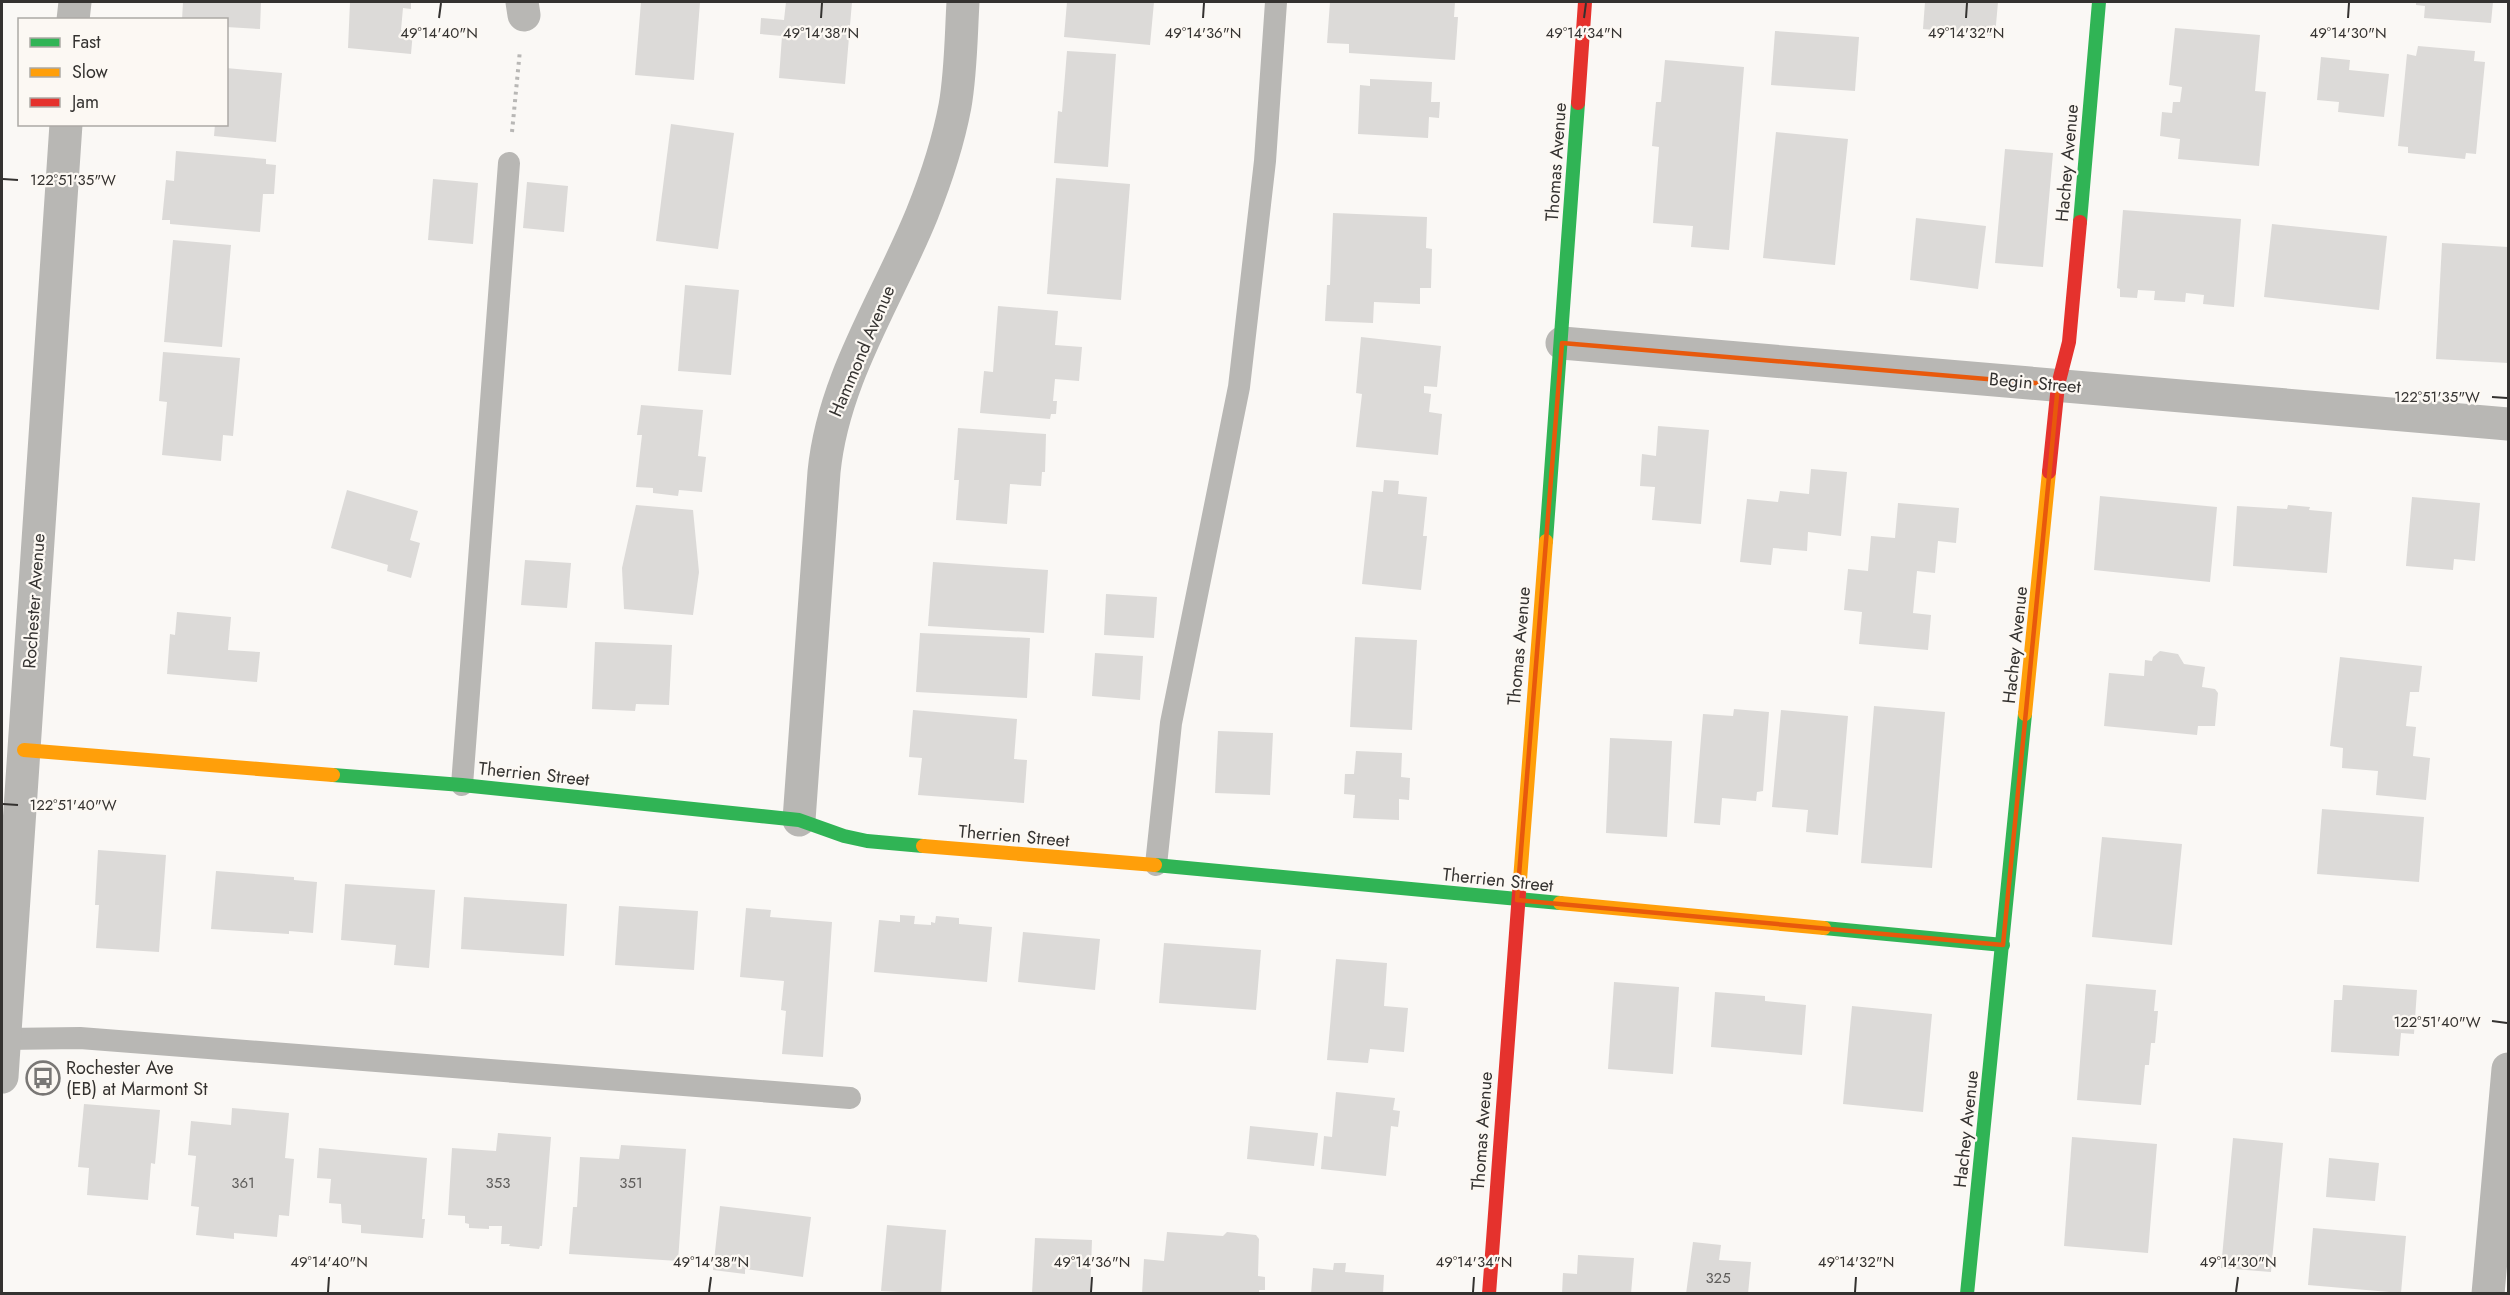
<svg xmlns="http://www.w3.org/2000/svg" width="2510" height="1295" font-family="Jost,sans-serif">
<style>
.building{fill:#dcdad8}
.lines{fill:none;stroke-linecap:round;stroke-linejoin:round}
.path{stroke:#b8b7b5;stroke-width:4;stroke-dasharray:3 4.5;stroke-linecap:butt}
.lane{stroke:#b8b7b4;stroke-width:22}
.street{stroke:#b8b7b4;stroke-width:33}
.fast{stroke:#30b455;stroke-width:14}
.slow{stroke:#ff9f0a;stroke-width:14}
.jam{stroke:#e5322d;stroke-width:14}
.marked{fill:none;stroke:#e8590c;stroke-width:4.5;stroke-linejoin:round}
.ticks{fill:none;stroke:#343230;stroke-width:2}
.labels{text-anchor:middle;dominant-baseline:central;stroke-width:4.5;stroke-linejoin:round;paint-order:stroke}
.number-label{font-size:15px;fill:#5e5c5a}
.street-label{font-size:18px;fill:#343230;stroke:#fcf8f3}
.poi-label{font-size:18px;fill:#343230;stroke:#fcf8f3;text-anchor:start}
.ticks-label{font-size:15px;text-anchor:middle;fill:#343230;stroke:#fcf8f3;stroke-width:4.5;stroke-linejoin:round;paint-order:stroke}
</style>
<rect width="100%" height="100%" fill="#faf8f5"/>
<g class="building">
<path d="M183,2H261L260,29L226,27V20H182Z"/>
<path d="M350,2H411V9L403,8L401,30L413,31L411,54L348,48Z"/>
<path d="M641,2H700L694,80L635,75Z"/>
<path d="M786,2H852L845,84L779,78L782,36L760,34L761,18L784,20Z"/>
<path d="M1067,2H1154L1150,45L1064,37Z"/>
<path d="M1330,2H1455L1454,17H1458L1455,60L1349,53V44L1327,43Z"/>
<path d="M1925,2H1998L1995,36L1923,29Z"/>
<path d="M2416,2H2493L2491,23L2424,18L2425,6L2416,5Z"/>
<path d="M2175,28L2260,35L2255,91L2266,92L2259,166L2178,159L2180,139L2160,136L2162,112L2172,113L2173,102H2180L2182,87L2169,85Z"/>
<path d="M1775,31L1859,37L1855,91L1771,85Z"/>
<path d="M2418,46L2475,51L2474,61L2485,62L2476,154L2466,153L2465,159L2408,153V147L2398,146L2407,54L2416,56Z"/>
<path d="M1067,51L1116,54L1108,167L1054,163L1058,111L1062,112Z"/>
<path d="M2321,57L2350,60L2349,70L2389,74L2384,117L2338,112L2339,102L2317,100Z"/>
<path d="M1665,60L1744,67L1729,250L1691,247L1693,226L1653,223L1659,147L1652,146L1656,102H1661Z"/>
<path d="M226,68L282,73L276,142L214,136L215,124H226Z"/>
<path d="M1370,79L1432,82L1431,102H1440L1439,118L1429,117L1428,138L1358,134L1360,85L1370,86Z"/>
<path d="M671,124L734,133L718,249L656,241Z"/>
<path d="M1776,132L1848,139L1835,265L1763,258Z"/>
<path d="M2005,149L2053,153L2043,267L1995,263Z"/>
<path d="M176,151L266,159V164L276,165L274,194H263L260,232L170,224V220H162L166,180L174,181Z"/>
<path d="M1056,178L1130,184L1121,300L1047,294Z"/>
<path d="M433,179L478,183L473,244L428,240Z"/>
<path d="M527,182L568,186L564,232L523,228Z"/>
<path d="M2123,210L2241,219L2234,307L2203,304L2204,295L2186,293L2185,302L2154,300L2155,291L2138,290L2137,298L2120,297V289L2117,288Z"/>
<path d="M1333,213L1427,217L1426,248L1432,249L1431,288H1420V304L1374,302L1373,323L1325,321L1327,285H1330Z"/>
<path d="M1916,218L1986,226L1978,289L1910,280Z"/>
<path d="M2272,224L2387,236L2379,310L2264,297Z"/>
<path d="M173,240L231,245L222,347L164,342Z"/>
<path d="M2442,243L2508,247V363L2436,359Z"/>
<path d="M685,285L739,290L731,375L678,371Z"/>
<path d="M998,306L1058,311L1055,345L1082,347L1079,381L1055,379L1053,401H1057L1056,414H1051L1050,419L980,413L984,371L993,372Z"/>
<path d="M1361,337L1441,346L1437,387L1424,386V393L1431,394L1429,412L1442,414L1438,455L1356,447L1362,394L1356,393Z"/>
<path d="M163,352L240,358L233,436L223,435L221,461L162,455L167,402L159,401Z"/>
<path d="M641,405L703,410L698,456L706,457L702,492L679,490L678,496L653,493V488L636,487L642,435H637Z"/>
<path d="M1658,426L1709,430L1701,524L1652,520L1655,487L1640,486L1642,454L1656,456Z"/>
<path d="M958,428L1046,434L1045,472H1042L1041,486L1010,484L1007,524L956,520L959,480H954Z"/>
<path d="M1811,469L1847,472L1841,536L1808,532L1807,551L1773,548L1771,565L1740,562L1747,499L1778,502L1780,491L1809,494Z"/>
<path d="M1384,480L1399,481L1398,494L1427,497L1423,536H1427L1421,590L1362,584L1372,491L1383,492Z"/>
<path d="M347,490L418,511L410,540L420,543L411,578L387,571L388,565L331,548Z"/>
<path d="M2100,496L2217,507L2210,582L2094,570Z"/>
<path d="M2412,497L2480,503L2475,561L2454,559L2453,570L2406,566Z"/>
<path d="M1898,503L1959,508L1956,543L1938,541L1935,573L1917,571L1913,613L1931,615L1928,650L1859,644L1862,612L1844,610L1848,569L1868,571L1871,536L1895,538Z"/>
<path d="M636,505L693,510L699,572L693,615L624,609L622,568Z"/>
<path d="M2288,505L2310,507L2309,510L2332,512L2327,573L2233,566L2237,506L2287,509Z"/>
<path d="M525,560L571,563L567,608L521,605Z"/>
<path d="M933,562L1048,570L1044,633L928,626Z"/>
<path d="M1106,594L1157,597L1154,638L1104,635Z"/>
<path d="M177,612L231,617L228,650L260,652L257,682L167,674L170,634L175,635Z"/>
<path d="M920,633L1030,638L1027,698L916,692Z"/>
<path d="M1355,637L1417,640L1412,730L1350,727Z"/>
<path d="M595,642L672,645L669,705L636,704L635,711L592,709Z"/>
<path d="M2160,651L2178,654L2184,664L2205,667L2202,687L2215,689L2218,693L2215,726H2198L2197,735L2104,726L2109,673L2144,676L2145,660L2152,661L2153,657Z"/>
<path d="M1095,653L1143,656L1140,700L1092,696Z"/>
<path d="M2340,657L2422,666L2419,692H2410L2406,726L2416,727L2413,756L2430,758L2426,800L2376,795L2378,771L2342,768L2343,748L2330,746Z"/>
<path d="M1874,706L1945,712L1932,868L1861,863Z"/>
<path d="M1734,709L1769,712L1763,791L1757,792L1756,801L1722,798L1720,825L1694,823L1703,714L1733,716Z"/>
<path d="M913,710L1017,719L1014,759L1027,760L1024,803L918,795L922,758L909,757Z"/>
<path d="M1781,710L1848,716L1838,835L1806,832L1808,810L1772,807Z"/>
<path d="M1218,731L1273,733L1270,795L1215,793Z"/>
<path d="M1610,738L1672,741L1667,837L1606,833Z"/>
<path d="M1356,751L1402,753L1401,777L1410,778L1409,800L1399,799V820L1353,818L1355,795L1344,794L1345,774H1354Z"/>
<path d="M2322,809L2424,817L2419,882L2317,874Z"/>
<path d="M2102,837L2182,844L2172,945L2092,937Z"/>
<path d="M98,850L166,855L159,952L96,948L99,905H95Z"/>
<path d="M216,871L294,877V880L317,882L313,933L289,931V934L211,929Z"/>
<path d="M345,884L435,890L429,968L394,965L396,945L341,940Z"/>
<path d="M464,897L567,904L564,956L461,949Z"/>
<path d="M619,906L698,911L694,970L615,965Z"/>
<path d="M746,908L771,910L770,917L832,922L823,1057L782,1054L786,1011L781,1010L784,981L740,977Z"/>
<path d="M900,915L915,916L914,924L931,925V922L935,923L936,916L959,918V924L992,927L987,982L874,972L879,920L900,922Z"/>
<path d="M1023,932L1100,939L1095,990L1018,982Z"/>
<path d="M1164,943L1261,950L1256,1010L1159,1003Z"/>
<path d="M1336,959L1387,963L1384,1006L1408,1008L1404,1052L1370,1049L1368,1063L1327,1060Z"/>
<path d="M1614,982L1679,987L1673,1074L1608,1069Z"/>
<path d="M2086,984L2156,990L2154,1011H2158L2155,1043H2151L2149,1065H2145L2141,1105L2077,1100Z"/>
<path d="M2343,985L2417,990L2414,1034L2401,1033L2399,1056L2331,1052L2334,1000H2342Z"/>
<path d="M1715,992L1765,996V1001L1806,1005L1802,1055L1711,1047Z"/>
<path d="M1852,1006L1932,1014L1923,1112L1843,1104Z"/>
<path d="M1336,1092L1395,1098L1393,1110L1400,1111L1398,1127L1391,1126L1386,1176L1321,1169L1324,1136L1332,1137Z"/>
<path d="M84,1104L160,1110L155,1164L151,1163L148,1200L87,1195L89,1168L78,1167Z"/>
<path d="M232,1108L289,1113L285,1158L294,1159L289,1216L279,1215L277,1237L234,1233V1239L196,1235L199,1207L191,1206L196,1156L188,1155L191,1121L231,1125Z"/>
<path d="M1250,1126L1318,1133L1314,1166L1247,1159Z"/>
<path d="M498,1133L551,1137L542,1246H540L539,1249L509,1246L510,1244H501L502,1226H489V1229L469,1228V1224L465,1223V1216L448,1215L452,1148L496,1151Z"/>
<path d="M2072,1137L2157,1144L2148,1253L2064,1246Z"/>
<path d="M2233,1138L2283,1143L2271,1272L2221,1268Z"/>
<path d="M621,1145L686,1149L678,1261L569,1254L573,1207H577L580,1157L619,1159Z"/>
<path d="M319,1148L427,1158L422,1219H425L423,1238L361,1233V1225L342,1223L341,1204L329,1203L331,1179L317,1178Z"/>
<path d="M2329,1158L2379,1163L2375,1201L2326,1197Z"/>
<path d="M720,1206L811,1217L803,1277L745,1269V1274L713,1270Z"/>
<path d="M887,1225L946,1230L941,1294L881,1291Z"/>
<path d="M2313,1228L2406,1236L2401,1293L2308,1285Z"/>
<path d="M1167,1232L1223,1236L1227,1232L1256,1235L1259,1239L1258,1276L1265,1277V1290H1259V1294H1142L1144,1259L1164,1261Z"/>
<path d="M1035,1238L1092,1240L1090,1294H1032Z"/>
<path d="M1693,1242L1721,1245L1719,1260L1751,1262L1748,1294H1686Z"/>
<path d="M1578,1255L1634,1258L1631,1294H1562L1563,1273L1577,1274Z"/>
<path d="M1334,1263H1346L1345,1272L1384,1275L1383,1294H1311L1313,1268L1333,1270Z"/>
</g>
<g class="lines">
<path class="path" d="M512,132L520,50"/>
<g class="lane">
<path d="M462,785L509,163"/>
<path d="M1156,865L1171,723L1239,387L1265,161L1276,2"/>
<path d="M5,1039L80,1038L850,1098"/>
</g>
<g class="street">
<path d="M522,2L524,15"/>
<path d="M73,20L75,2"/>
<path d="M1562,343L2508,424"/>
<path d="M799,820L824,472C833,379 887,300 922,214C936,179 948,143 955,106C961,72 961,36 963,2"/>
<path d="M2,1077L66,124"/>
<path d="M2488,1294L2508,1069"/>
</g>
<g class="fast">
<path d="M2080,222L2099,2"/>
<path d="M1546,541L1578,103"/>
<path d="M333,775L462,785L799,820L844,836L867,841L923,846"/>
<path d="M1155,865L1560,903"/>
<path d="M1824,928L2003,945"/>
<path d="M1967,1294L2025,714"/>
</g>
<g class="slow">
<path d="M2025,714L2049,472"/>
<path d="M24,750L333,775"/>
<path d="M923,846L1155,865"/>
<path d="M1519,893L1546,541"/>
<path d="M1560,903L1824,928"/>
</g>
<g class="jam">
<path d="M1578,103L1585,2"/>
<path d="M2049,472L2058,385L2069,342L2080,222"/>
<path d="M1489,1294L1519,893"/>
</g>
</g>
<path class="marked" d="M1562,343L2058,385L2003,945L1517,900Z"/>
<path class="ticks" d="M439,18L441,3M821,18L822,3M1203,18L1204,3M1584,18L1586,3M1966,18L1967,3M2348,18L2349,3M3,179L18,180M2492,397L2507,398M3,804L18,805M2492,1021L2507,1023M328,1292L329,1277M709,1292L711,1277M1091,1292L1092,1277M1473,1292L1474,1277M1855,1292L1856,1277M2236,1292L2238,1277"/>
<defs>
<symbol id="bus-ring" viewBox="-11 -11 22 22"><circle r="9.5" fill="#fcf8f3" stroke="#797775" stroke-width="1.5"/><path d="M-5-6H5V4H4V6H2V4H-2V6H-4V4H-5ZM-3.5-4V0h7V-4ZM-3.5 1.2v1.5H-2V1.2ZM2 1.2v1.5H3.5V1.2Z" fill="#797775"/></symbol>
</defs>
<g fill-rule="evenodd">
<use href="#bus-ring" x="24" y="1059" width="38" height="38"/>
</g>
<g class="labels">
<g class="number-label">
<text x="243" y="1183">361</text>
<text x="498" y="1183">353</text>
<text x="631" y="1183">351</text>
<text x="1718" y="1278">325</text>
</g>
<g class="street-label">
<text transform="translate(1556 162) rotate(-86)">Thomas Avenue</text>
<text transform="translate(2067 163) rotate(-85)">Hachey Avenue</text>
<text transform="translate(862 351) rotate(-67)">Hammond Avenue</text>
<text transform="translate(2035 383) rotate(5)">Begin Street</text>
<text transform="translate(34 601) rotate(-86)">Rochester Avenue</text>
<text transform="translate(2015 645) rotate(-84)">Hachey Avenue</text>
<text transform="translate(1519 646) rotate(-85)">Thomas Avenue</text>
<text transform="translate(534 774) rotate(6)">Therrien Street</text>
<text transform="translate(1014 836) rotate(5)">Therrien Street</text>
<text transform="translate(1498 880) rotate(6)">Therrien Street</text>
<text transform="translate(1966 1129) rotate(-84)">Hachey Avenue</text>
<text transform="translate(1482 1131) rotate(-86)">Thomas Avenue</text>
</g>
<g class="poi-label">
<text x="66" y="1068">Rochester Ave<tspan x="66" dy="21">(EB) at Marmont St</tspan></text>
</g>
</g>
<g class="ticks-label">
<text x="439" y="38">49°14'40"N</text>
<text x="821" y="38">49°14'38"N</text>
<text x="1203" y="38">49°14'36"N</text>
<text x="1584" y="38">49°14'34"N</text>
<text x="1966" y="38">49°14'32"N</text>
<text x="2348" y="38">49°14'30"N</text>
<text x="73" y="185">122°51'35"W</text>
<text x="2437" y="402">122°51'35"W</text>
<text x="73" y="810">122°51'40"W</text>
<text x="2437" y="1027">122°51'40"W</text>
<text x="329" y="1267">49°14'40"N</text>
<text x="711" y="1267">49°14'38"N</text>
<text x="1092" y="1267">49°14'36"N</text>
<text x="1474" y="1267">49°14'34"N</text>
<text x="1856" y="1267">49°14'32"N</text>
<text x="2238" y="1267">49°14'30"N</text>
</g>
<rect width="2510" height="1295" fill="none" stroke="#343230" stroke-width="6"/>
<rect x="18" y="18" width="210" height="108" fill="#fcf8f3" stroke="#aca9a5" stroke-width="1.5"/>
<rect x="30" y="38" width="30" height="9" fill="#30b455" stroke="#aca9a5" stroke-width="1.5"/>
<text x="72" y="48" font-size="18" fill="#343230">Fast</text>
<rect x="30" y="68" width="30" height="9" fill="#ff9f0a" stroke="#aca9a5" stroke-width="1.5"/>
<text x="72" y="78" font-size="18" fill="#343230">Slow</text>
<rect x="30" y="98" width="30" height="9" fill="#e5322d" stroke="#aca9a5" stroke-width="1.5"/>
<text x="72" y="108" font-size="18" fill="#343230">Jam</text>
</svg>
